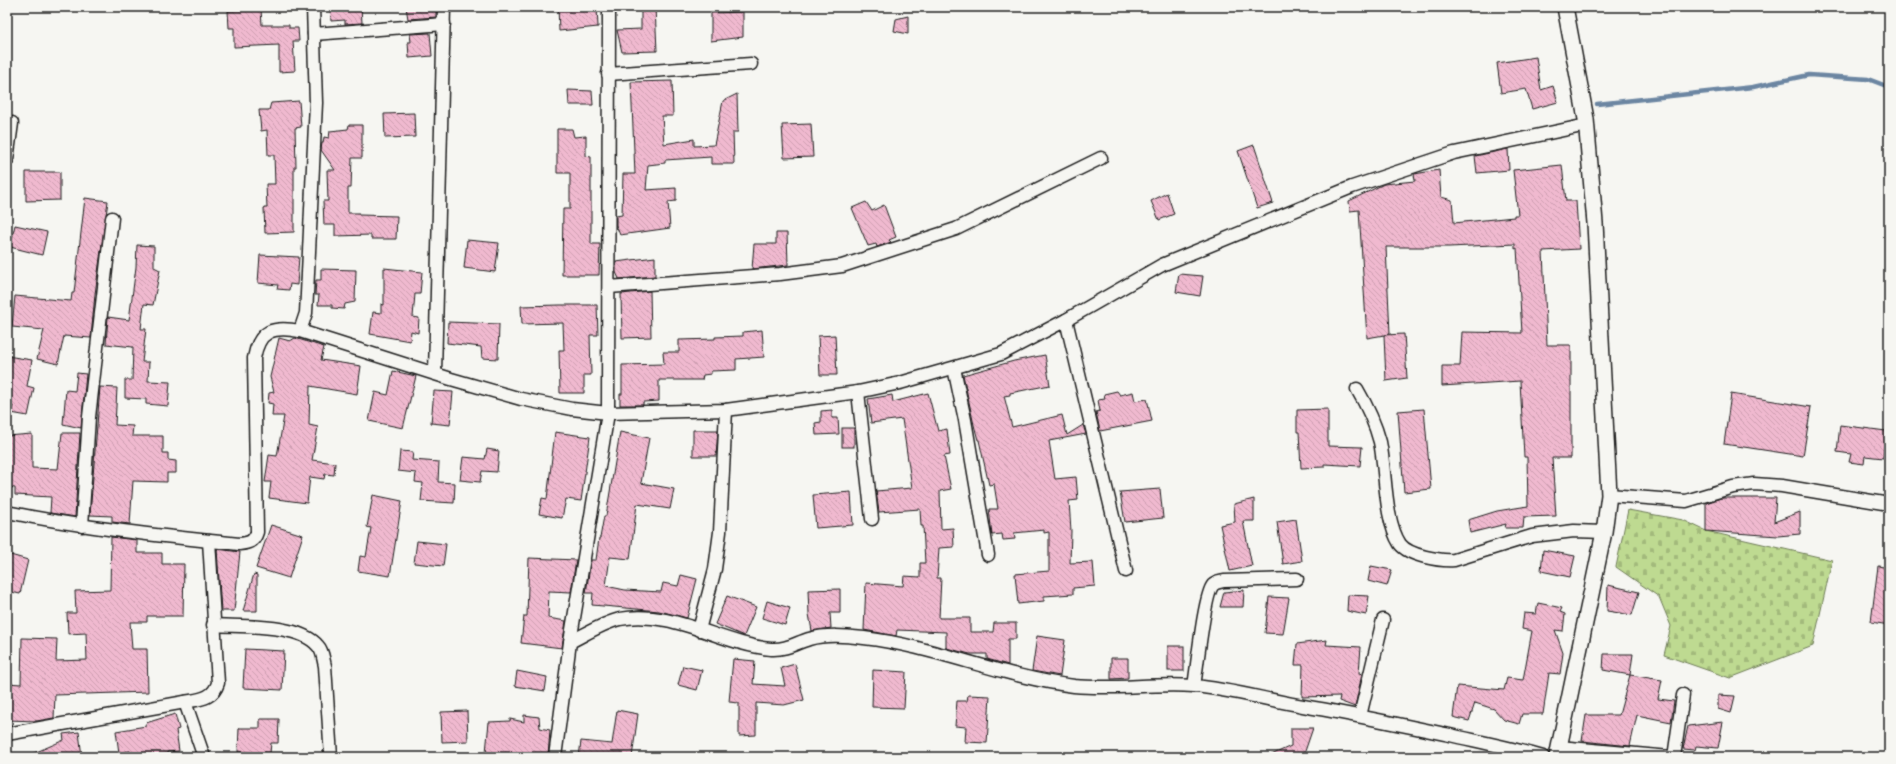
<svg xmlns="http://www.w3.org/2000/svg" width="1896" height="764" font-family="Delius,sans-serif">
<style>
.cemetery{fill:url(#cemetery-stones);stroke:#6d7b56}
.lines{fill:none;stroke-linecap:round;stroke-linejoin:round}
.stream{stroke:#6c86a2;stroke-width:4.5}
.building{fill:url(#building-back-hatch);stroke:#1c1c1c}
.minor-casing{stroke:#1c1c1c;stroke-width:15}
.tertiary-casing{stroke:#1c1c1c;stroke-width:18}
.minor{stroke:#f6f6f2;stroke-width:12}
.tertiary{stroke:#f6f6f2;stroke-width:15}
</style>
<defs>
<pattern id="cemetery-stones" width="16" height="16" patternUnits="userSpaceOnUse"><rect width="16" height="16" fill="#beda91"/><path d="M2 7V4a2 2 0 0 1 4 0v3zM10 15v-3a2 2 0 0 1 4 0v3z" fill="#a3ba7c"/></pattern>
<pattern id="building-back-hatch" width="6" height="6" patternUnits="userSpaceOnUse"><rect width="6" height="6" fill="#f0b9cf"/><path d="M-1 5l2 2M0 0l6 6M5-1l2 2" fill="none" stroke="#cd9eb1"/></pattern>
</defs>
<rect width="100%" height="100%" fill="#f6f6f2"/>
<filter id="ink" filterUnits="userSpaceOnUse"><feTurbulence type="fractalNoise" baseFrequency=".025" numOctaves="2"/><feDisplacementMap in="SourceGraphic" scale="8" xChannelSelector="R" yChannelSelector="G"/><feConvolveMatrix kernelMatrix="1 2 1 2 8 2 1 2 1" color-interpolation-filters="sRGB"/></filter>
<g filter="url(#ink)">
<path class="cemetery" d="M1628,510L1683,520L1706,531L1832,560L1813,646L1730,678L1664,655L1671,626L1659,597L1616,567Z"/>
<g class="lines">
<path class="stream" d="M1597,104L1753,87L1809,75L1868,79L1889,87"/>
</g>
<g class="building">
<path d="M330,7H361L362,23L345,24V20L331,21Z"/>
<path d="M406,7H436V17L408,19Z"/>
<path d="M558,7H597L598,27L559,31Z"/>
<path d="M641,7H655L657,51L622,52L617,30L641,29Z"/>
<path d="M261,9L262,25H289V28H298L299,41H293L295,71L279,72V45L234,47V28H229L228,11Z"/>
<path d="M743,12V37L711,41V13Z"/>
<path d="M908,16V34L894,31L896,19Z"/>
<path d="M430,33L432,56L409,58L408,42H411L410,34Z"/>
<path d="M1536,57L1541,90L1553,86L1558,102L1532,109L1526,89L1501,93L1497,63Z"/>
<path d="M672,81L673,116H662L664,144L694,139V146L714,145L723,101L737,94L738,132H733L734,164H711V157L665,160V163L648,165L646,190L676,188V201L668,202L670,228L620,235L616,225V216L622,215L623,174H635L631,82Z"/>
<path d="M568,90L592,91L593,105H569Z"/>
<path d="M299,101L301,127L295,128L296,167H294V232L265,233L264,208H267L266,184H275L274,155H268L267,130L261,131L259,110H269L271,103Z"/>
<path d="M414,113L415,137L385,138L384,114Z"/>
<path d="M811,124L813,157L784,158L782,125Z"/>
<path d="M349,125H362V158H352L351,188H348V213H359V215L397,216L396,239H371V235L335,236V225H324L323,201H328L327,170H335L321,150L322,143H323L324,137L329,138L330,131L348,129Z"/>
<path d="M557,129H572L574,137L586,136V156L591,157V244H600L599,275H562L563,209H570V173H557Z"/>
<path d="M1254,145L1273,203L1257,208L1238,151Z"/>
<path d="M1508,149L1509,170L1477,173L1475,156Z"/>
<path d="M1562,165L1566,201H1576L1579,249L1543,251L1547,345H1571V458H1552L1556,516L1524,517L1523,528H1505L1506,524L1470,533L1468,520L1497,511L1528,506L1527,457H1524L1520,381L1442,386V366H1460L1462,332L1522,333L1517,248L1515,249V244L1449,247H1386L1390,334L1367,338L1359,210L1350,211L1349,201L1384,184L1415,181L1414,174L1439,170L1441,197L1452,200L1454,223L1514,217V215H1518L1513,170Z"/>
<path d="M26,172H60V200L26,201Z"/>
<path d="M1167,193L1174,214L1159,220L1151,201Z"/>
<path d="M85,198L108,201L95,294L91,338L64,336L58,364L37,359L44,330L12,327L15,296L71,301L72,293H74Z"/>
<path d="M866,202L872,211L884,205L896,237L889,240L891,242L877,247L876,244L868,246L852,208Z"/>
<path d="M15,225L47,232L42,255L10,247Z"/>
<path d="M776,233H787L788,265L752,269L754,244H776Z"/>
<path d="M467,240L499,243L495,272L464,268Z"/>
<path d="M137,245L154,246V267L160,270L153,305L144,304L141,329H146L142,362H149L148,381L170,382L168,406L146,404V399L125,398V380H132L133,347L106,344L108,317L129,320L136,267Z"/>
<path d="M260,255L299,257L297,285L290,284L289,290L277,289L278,285L258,283Z"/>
<path d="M655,257V276L619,279L616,272V262Z"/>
<path d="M384,268L422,272L420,294H415L413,317L419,318L418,333L411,331L410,341L370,334L373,312L381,313V304L384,305Z"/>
<path d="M321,269L356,270L355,302L345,304L344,309L332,308V305H318L319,295H315L316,280H321Z"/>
<path d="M1179,274L1203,276L1200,296L1176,292Z"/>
<path d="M650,291L651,337L622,338L621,294Z"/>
<path d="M560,305H597L598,335H590L591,375H584V393H560L559,350H564L563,323L522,324L521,306Z"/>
<path d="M448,322L499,324L498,359L482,358L481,347L447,343Z"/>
<path d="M762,330L764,357L736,359V370L711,371V374L703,375L702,380H659V401L643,402V405H620V394H622V365L664,364L663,352H679V340L715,339V337L743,336V332Z"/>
<path d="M1404,334L1407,378L1386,381L1384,335Z"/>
<path d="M835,335L837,375H820L818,336Z"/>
<path d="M279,338L290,341L295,338L324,347L321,360L361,366L357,394L310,386L309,425L318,427L312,460L335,463L334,475L325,474L324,479L310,477L307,503L269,498L271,482H265L269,455L277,456L284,416H272L273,404L268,403L269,393L274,392L270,377Z"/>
<path d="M1045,355L1050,385L1010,393V395L1004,396L1012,427L1062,415L1067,435L1083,425L1086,434L1049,441L1055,479L1076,477L1078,500L1069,501L1071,531L1070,563L1093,562L1095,586L1073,588V594L1044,596V601L1018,604L1015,574L1049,571V532L1044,533V530L1014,533L1015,539L1003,540L1002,534L992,535L989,509H998L994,484L989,485L979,440H978L974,425L963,375L1014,361Z"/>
<path d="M7,356L32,360L27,386L34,388L28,416L11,413L13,406L7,405Z"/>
<path d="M393,371L416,376L403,428L369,421L375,392L388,395Z"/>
<path d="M77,373L86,374L81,428L63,424L66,390L75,391Z"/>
<path d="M100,387L117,388L115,425L133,426L132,436H163V453H168V460L176,461V473H167V482L133,481L130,524L112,522V516L90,515Z"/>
<path d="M434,391L453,392L450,425L431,423Z"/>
<path d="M1117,391L1120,395L1133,392L1135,401L1147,399L1152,421L1100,431L1096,412L1100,411L1098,400L1105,399L1104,394Z"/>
<path d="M928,393L938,431L947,429L950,455L944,456L951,489L940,491L941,529L953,528L954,547L939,548L937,578H941L939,618H970V632H993L994,623H1016V639H1008V665L987,659V654H970L946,648V632L897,630L896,636L864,630L866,583L903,586L904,576L920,577V563H925L923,526H921L920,509L879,512L876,491L912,488L902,419L871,423L868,399L892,395L893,402Z"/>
<path d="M1731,394L1811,407L1803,456L1724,444Z"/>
<path d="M1328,409V446L1362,447L1360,466L1324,464V467L1301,468L1299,432H1297V410Z"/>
<path d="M1424,409L1431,489L1404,492L1398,411Z"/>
<path d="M832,410V418H838L839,434L816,435L815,423L821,422V411Z"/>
<path d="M1840,425L1886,431L1883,458L1865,456L1864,464L1849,462L1851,454L1837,452Z"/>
<rect x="842" y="428" width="12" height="19"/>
<path d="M693,430H718L716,456H693Z"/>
<path d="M555,432L590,437L581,501L566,499L562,518L539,514L542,498L547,499Z"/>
<path d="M620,432L649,438L641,483L674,489L670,509L637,504L630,559L610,557L606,586L625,590L661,592L663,583L678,586L681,575L697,579L687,618L659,611L592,605L593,593H586L591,560H596L599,538H600L604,516H606Z"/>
<path d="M62,433H80L75,517L50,513L51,497L15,495V488L7,487V436L32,434V468L58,469Z"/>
<path d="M487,449L499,451L497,472L482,471L480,482L460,480L463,457L485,459Z"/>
<path d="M400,451L413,452L412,460L439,462L438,482L455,483L454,503L421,501L423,483L415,482L416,473L398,471Z"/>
<path d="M1160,489L1163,518L1125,522L1120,492Z"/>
<path d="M851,492L853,525L816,528L813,495Z"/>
<path d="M373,495L402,501L390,576L358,571L360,556L366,557L371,528L367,527Z"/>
<path d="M1721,498H1776L1774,522L1800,512V534L1778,536L1706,531V503Z"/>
<path d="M1254,499V521H1243L1252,566L1230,571L1220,525L1235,522L1234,504Z"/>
<path d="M1296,519L1302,561L1283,564L1277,522Z"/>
<path d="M271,525L303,535L289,578L256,568Z"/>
<path d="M111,537L137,540V553H162V564H184L183,616H147V622H130L132,649H147L148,692L55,695L54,718L37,721L7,720V683L21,684L22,638L57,639L56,661L87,660L86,633L68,634L67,613H76L75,591L110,590Z"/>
<path d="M417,541L446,544L443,566L414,563Z"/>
<path d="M217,549L240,552L234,611H221Z"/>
<path d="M1543,550L1575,556L1570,577L1541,571Z"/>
<path d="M7,554L28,560L20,594L7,591Z"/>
<path d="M529,558L576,560L571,592L549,591L548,618L566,621L562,648L521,643L524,616H527Z"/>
<path d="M1371,566L1392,570L1387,586L1368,581Z"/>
<path d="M1878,566L1889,568V625L1871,622Z"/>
<path d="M254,574L257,575V611H243Z"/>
<path d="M1608,585L1639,592L1632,615L1607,611Z"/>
<path d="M840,589V613H830L831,628L812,631L809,614L808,590Z"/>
<path d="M1244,590L1243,607H1220L1224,592Z"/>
<path d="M1348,595L1369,596L1366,615L1347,611Z"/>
<path d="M727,596L756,607L744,636L715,624Z"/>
<path d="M1269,597L1289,598L1283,634L1265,633Z"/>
<path d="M767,601L790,608L785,625L762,618Z"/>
<path d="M1538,603L1562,608L1560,612L1565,614L1563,631L1555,630L1563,653L1560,674L1549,673L1543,714H1522L1519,724L1504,720L1494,709L1475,703L1469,721L1453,717L1457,686L1504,690L1507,678L1523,680L1532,631L1522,629L1524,613L1536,614Z"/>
<path d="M1037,636L1065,640L1060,676L1032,671Z"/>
<path d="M1327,640L1326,645L1361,647L1359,673L1362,674L1355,707L1339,701L1340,696L1302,697L1303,665H1295L1297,644Z"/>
<rect x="1168" y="646" width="16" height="25"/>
<path d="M245,649L284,651L282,690L243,688Z"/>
<path d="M1604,654H1633L1630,675L1603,670Z"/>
<path d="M1111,658H1128V678L1111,679Z"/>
<path d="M733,659L755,661L753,684L785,686L781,668L795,664L804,700L784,705L756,703V735L739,736V703L729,702Z"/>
<path d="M683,666L702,670L697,690L678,685Z"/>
<path d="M873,670L906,672L904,708L872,707Z"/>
<path d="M517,671L547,677L545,691L515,686Z"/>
<path d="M1630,675L1662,680L1658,699L1674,701L1671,722L1637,715L1630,746L1582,741L1586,715H1619Z"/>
<path d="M968,695L990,696L987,743L965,742L966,727L955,726L957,701H967Z"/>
<path d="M1718,695L1735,696L1731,713L1718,709Z"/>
<path d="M617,710L638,714L632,757H579L581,741L612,744Z"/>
<path d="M467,711L468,741L442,742L441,712Z"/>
<path d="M175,714L179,729L176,730L179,751L167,752V757H131L130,751L119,753L116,731L146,726V723Z"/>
<path d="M524,715L539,717L540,728L550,730L548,757H508V755L486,752L489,722L510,721V719L524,722Z"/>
<path d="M260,719H279L278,743H271L270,753L238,752L239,728H260Z"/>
<path d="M1723,722L1718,748L1696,746L1695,750L1683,749L1688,726Z"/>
<path d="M1291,728H1313L1303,757H1267L1291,746Z"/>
<path d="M79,732L82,757H25L64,740L63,734Z"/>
</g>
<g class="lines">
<defs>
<g id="minor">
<path d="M314,34L444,24"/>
<path d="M608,74L751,64"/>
<path d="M7,160L12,123"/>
<path d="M609,287L780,274L842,266L956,229L1101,158"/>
<path d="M1066,320L1126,571"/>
<path d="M300,331L306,313L307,294L316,103L313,7"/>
<path d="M954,368L965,420L988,555"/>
<path d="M435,373L444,7"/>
<path d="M1357,389C1367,406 1375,423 1380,442C1386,470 1384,520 1400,544C1409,556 1440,561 1454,560L1532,536L1574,531L1604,532"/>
<path d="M858,392L872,519"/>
<path d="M1609,495L1686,501L1733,487L1754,484L1782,486L1889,504"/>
<path d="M7,512C84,528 161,536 239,544C249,543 254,542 257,532L254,358C259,330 273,326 300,331L451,379L521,399L572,409L608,413L726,410L858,392L900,383L1001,354L1066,320L1162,265L1352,187L1454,153L1587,125"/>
<path d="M82,526L89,417L112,218"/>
<path d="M213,625C241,627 299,623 318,646C323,651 323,659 325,666L331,757"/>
<path d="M699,630L715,569L720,532L726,410"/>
<path d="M570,642C586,634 603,623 620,619C672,609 721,644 771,649C786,650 796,643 809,639C827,634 846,636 864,638C934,646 1002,677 1074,686C1114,690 1154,683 1194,686C1228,689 1268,700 1303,706C1352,714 1401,725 1450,735C1481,742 1512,748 1543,757"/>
<path d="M1194,686C1197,669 1204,595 1213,585C1216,582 1220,582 1224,581L1297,579"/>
<path d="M185,702L204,757"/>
<path d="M1360,716L1383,620"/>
<path d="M7,734L185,702C200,699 213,699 218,683L209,541"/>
<path d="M1559,747L1670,757"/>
<path d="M555,757L570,642L608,413L609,7"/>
<path d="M1674,757L1683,695"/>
</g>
<path id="tertiary" d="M1557,757L1604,532L1609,495L1595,223L1586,119L1565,7"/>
</defs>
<use href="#minor" class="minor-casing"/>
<use href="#tertiary" class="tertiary-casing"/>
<use href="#minor" class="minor"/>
<use href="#tertiary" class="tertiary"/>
</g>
</g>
<rect width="1896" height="764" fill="none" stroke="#f6f6f2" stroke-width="24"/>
<rect x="12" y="12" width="1872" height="740" fill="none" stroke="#1c1c1c" stroke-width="1.5" filter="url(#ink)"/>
</svg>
